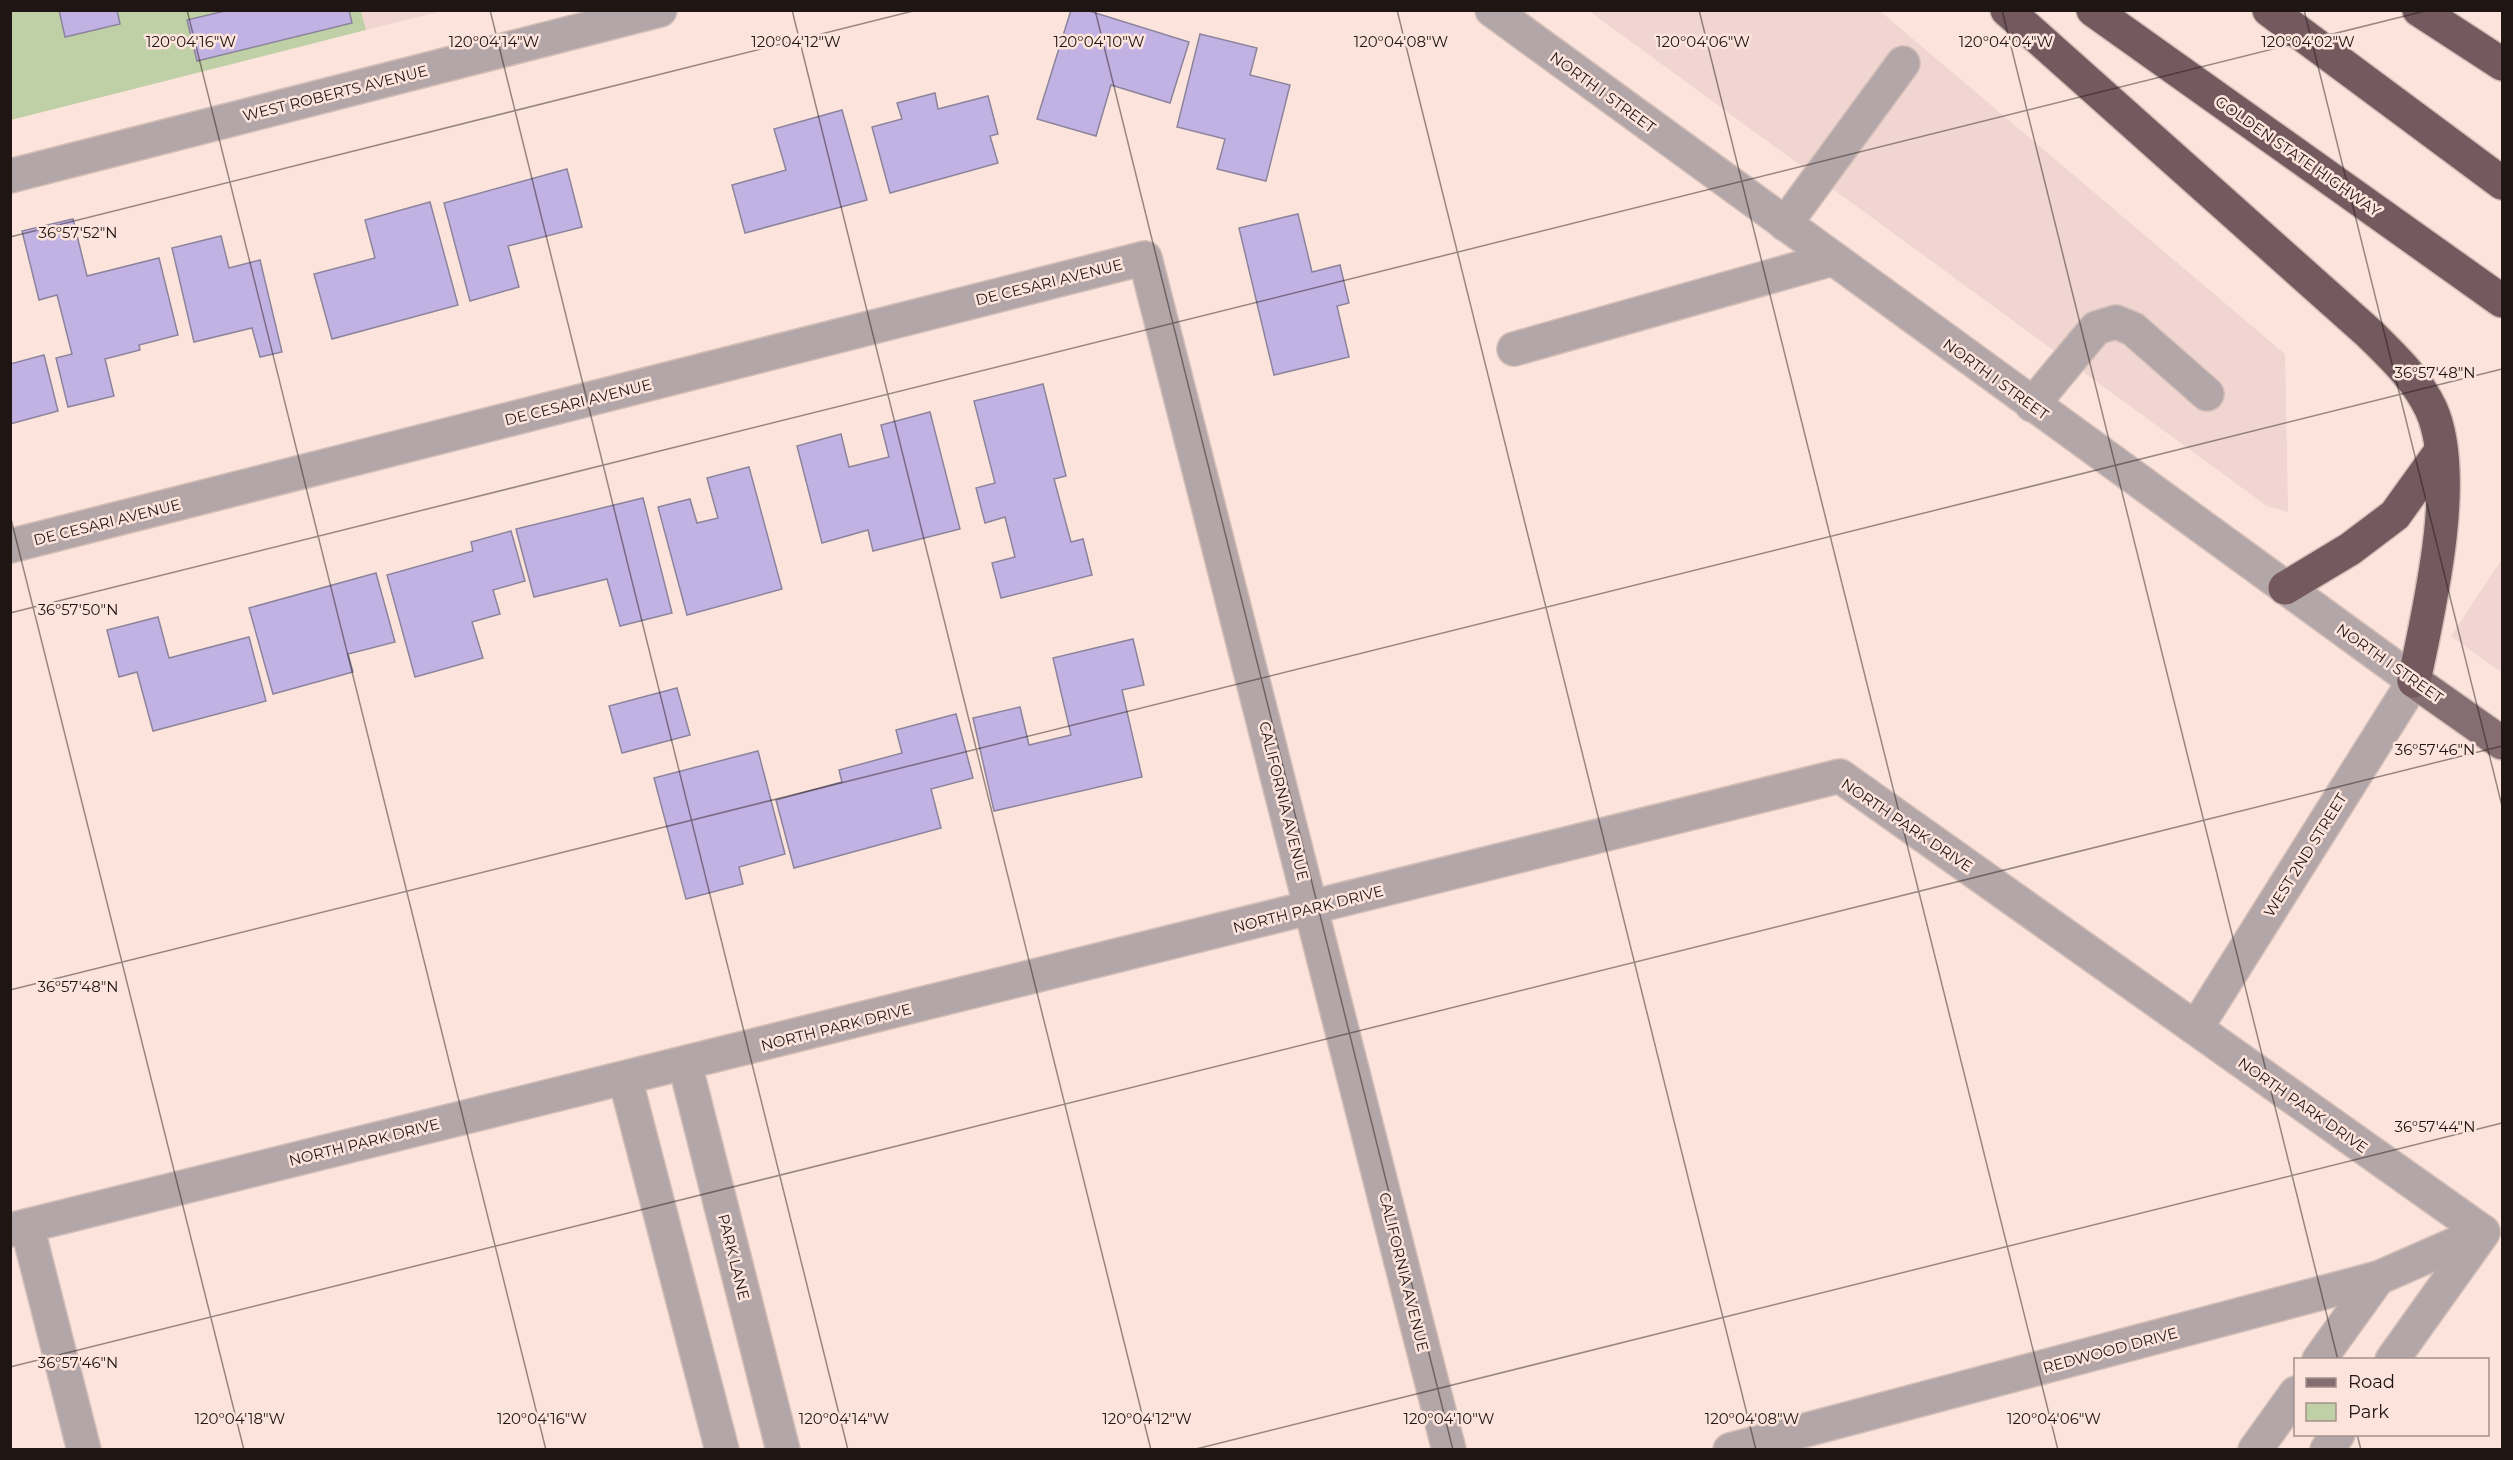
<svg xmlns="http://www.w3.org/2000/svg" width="2513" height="1460" font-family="Montserrat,sans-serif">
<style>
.commercial{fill:#f0d5d1}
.green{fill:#bfd0a7}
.building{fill:#c2b2e3;stroke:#8c849c;stroke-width:1.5}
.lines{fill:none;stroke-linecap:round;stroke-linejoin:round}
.minor-casing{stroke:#d4bfb8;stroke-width:36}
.major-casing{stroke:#d4bfb8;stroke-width:36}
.highway-casing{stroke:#d4bfb8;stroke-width:36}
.minor{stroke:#b3a6a8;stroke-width:33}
.major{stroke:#856d72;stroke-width:33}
.highway{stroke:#74595e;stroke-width:33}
.ticks{fill:none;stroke:#1f1512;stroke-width:1.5;stroke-opacity:0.45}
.labels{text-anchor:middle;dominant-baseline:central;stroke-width:5;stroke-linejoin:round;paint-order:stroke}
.street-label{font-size:15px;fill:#1f1512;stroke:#fce4dc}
.ticks-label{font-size:15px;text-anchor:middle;fill:#1f1512;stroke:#fce4dc;stroke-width:5;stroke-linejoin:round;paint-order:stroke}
</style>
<rect width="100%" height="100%" fill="#fce4dc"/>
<g class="commercial">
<path d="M361,10L443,11L366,30Z"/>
<path d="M1589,11H1880L2285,354L2288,512L2267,506Z"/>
<path d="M2502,559V673L2451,636Z"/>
</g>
<path class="green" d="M11,11H361L366,30L11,120Z"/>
<g class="building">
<path d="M59,10H117L120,24L65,37Z"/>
<path d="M229,10H349L352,23L197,61L187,20Z"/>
<path d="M1071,10H1086L1189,42L1170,103L1111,85L1096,136L1037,119Z"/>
<path d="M1200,34L1257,48L1250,75L1290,85L1266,181L1217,169L1225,139L1177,127Z"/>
<path d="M935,93L938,109L988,96L998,134L990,136L998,163L890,193L872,127L902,119L897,103Z"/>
<path d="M842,110L867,200L745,233L732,185L786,170L774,129Z"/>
<path d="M567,169L582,227L508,246L519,287L470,301L444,203Z"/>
<path d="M430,202L458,305L332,339L314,274L375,258L365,220Z"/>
<path d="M1298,214L1312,272L1340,265L1349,303L1337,306L1349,357L1274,375L1239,228Z"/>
<path d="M73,219L87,276L159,258L178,335L139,345L140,350L105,359L114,396L68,407L56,358L72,354L57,295L39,300L22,231Z"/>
<path d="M221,236L229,268L260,260L282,352L260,357L252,328L194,342L172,248Z"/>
<path d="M44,355L58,411L10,424V364Z"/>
<path d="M1043,384L1066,476L1054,479L1071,542L1083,539L1092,575L1001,598L992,563L1015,557L1005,517L985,523L976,488L995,483L974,401Z"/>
<path d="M930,412L960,529L873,551L868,530L822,543L797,446L841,434L849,467L889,457L881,425Z"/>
<path d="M749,467L782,589L687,615L658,507L690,499L697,523L718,518L707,478Z"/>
<path d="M643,498L672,613L620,626L607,579L534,597L516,529Z"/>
<path d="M511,531L525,581L493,590L500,614L472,622L483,658L415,677L387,575L473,551L471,542Z"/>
<path d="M376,573L395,642L348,654L353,672L273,694L249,608Z"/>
<path d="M158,617L169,658L249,637L266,701L153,731L137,672L119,677L107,630Z"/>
<path d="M1133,639L1144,685L1122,690L1142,777L994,811L973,718L1020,707L1029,745L1071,735L1053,658Z"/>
<path d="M677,688L690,735L622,753L609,706Z"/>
<path d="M956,714L973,778L931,789L941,828L794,868L776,800L842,782L839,770L902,753L896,730Z"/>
<path d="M758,751L785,854L739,867L743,884L686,899L654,778Z"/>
</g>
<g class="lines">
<defs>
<g id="minor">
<path d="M1492,10L2414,681L2196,1028"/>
<path d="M10,176L660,10"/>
<path d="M1785,224L1903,63"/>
<path d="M1514,349L1832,259"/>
<path d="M2032,405L2096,328L2116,322L2133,329L2207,394"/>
<path d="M10,546L1145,258L1449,1450"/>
<path d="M685,1064L783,1450"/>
<path d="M625,1078L722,1450"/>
<path d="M27,1226L84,1450"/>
<path d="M10,1230L1840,776L2483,1232"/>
<path d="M2319,1360L2378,1278"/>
<path d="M2392,1360L2482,1234"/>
<path d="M1730,1450L2378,1278L2483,1232"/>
<path d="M2255,1450L2296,1393"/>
<path d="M2327,1450L2338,1434"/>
</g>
<path id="major" d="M2414,681L2502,743"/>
<g id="highway">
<path d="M2007,10L2370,334C2393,357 2417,379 2431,409C2461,475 2429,610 2414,681"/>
<path d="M2093,10L2502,301"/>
<path d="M2269,10L2502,183"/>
<path d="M2419,10L2502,64"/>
<path d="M2285,588L2350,549L2395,515L2441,451"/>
</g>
</defs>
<use href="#minor" class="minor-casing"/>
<use href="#major" class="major-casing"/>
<use href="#highway" class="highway-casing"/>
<use href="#minor" class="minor"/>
<use href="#major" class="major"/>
<use href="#highway" class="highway"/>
</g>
<path class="ticks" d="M187,10L546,1450M490,10L848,1450M792,10L1151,1450M1095,10L1453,1450M1397,10L1756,1450M1699,10L2058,1450M2002,10L2338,1360M2304,10L2502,806M10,237L917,10M10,515L244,1450M10,613L2429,10M10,990L2502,369M10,1367L2502,746M2357,1434L2361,1450M1192,1450L2502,1123"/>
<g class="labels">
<g class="street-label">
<text transform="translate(1603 92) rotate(36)">NORTH I STREET</text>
<text transform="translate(335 93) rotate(-14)">WEST ROBERTS AVENUE</text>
<text transform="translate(2298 156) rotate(35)">GOLDEN STATE HIGHWAY</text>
<text transform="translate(1049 282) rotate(-14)">DE CESARI AVENUE</text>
<text transform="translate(1996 379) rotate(36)">NORTH I STREET</text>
<text transform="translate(578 402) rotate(-14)">DE CESARI AVENUE</text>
<text transform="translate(107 522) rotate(-14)">DE CESARI AVENUE</text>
<text transform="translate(2390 663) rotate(35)">NORTH I STREET</text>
<text transform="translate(1284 801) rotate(76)">CALIFORNIA AVENUE</text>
<text transform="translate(1907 825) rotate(34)">NORTH PARK DRIVE</text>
<text transform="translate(2305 855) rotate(-58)">WEST 2ND STREET</text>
<text transform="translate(1308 909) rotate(-14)">NORTH PARK DRIVE</text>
<text transform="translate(836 1027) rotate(-14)">NORTH PARK DRIVE</text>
<text transform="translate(2303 1105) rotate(35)">NORTH PARK DRIVE</text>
<text transform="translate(364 1142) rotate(-14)">NORTH PARK DRIVE</text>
<text transform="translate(734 1257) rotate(76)">PARK LANE</text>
<text transform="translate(1404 1272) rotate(76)">CALIFORNIA AVENUE</text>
<text transform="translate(2110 1350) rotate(-15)">REDWOOD DRIVE</text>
</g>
</g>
<g class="ticks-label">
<text x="191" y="47">120°04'16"W</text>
<text x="494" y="47">120°04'14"W</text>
<text x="796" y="47">120°04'12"W</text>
<text x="1099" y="47">120°04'10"W</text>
<text x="1401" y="47">120°04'08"W</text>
<text x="1703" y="47">120°04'06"W</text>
<text x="2006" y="47">120°04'04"W</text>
<text x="2308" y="47">120°04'02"W</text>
<text x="78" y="238">36°57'52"N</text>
<text x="2435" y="378">36°57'48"N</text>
<text x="78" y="615">36°57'50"N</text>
<text x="2435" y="755">36°57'46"N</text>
<text x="78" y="992">36°57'48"N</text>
<text x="2435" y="1132">36°57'44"N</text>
<text x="78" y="1368">36°57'46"N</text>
<text x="240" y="1424">120°04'18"W</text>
<text x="542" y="1424">120°04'16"W</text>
<text x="844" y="1424">120°04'14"W</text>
<text x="1147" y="1424">120°04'12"W</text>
<text x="1449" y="1424">120°04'10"W</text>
<text x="1752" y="1424">120°04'08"W</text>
<text x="2054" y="1424">120°04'06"W</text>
</g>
<rect width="2513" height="1460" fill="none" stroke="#1f1512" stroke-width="24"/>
<rect x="2294" y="1358" width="195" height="78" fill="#fce4dc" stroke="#a4918b" stroke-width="1.5"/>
<rect x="2306" y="1378" width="30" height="9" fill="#856d72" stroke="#a4918b" stroke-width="1.5"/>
<text x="2348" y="1388" font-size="18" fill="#1f1512">Road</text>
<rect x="2306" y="1403" width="30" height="18" fill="#bfd0a7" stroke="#a4918b" stroke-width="1.5"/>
<text x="2348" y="1418" font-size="18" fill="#1f1512">Park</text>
</svg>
